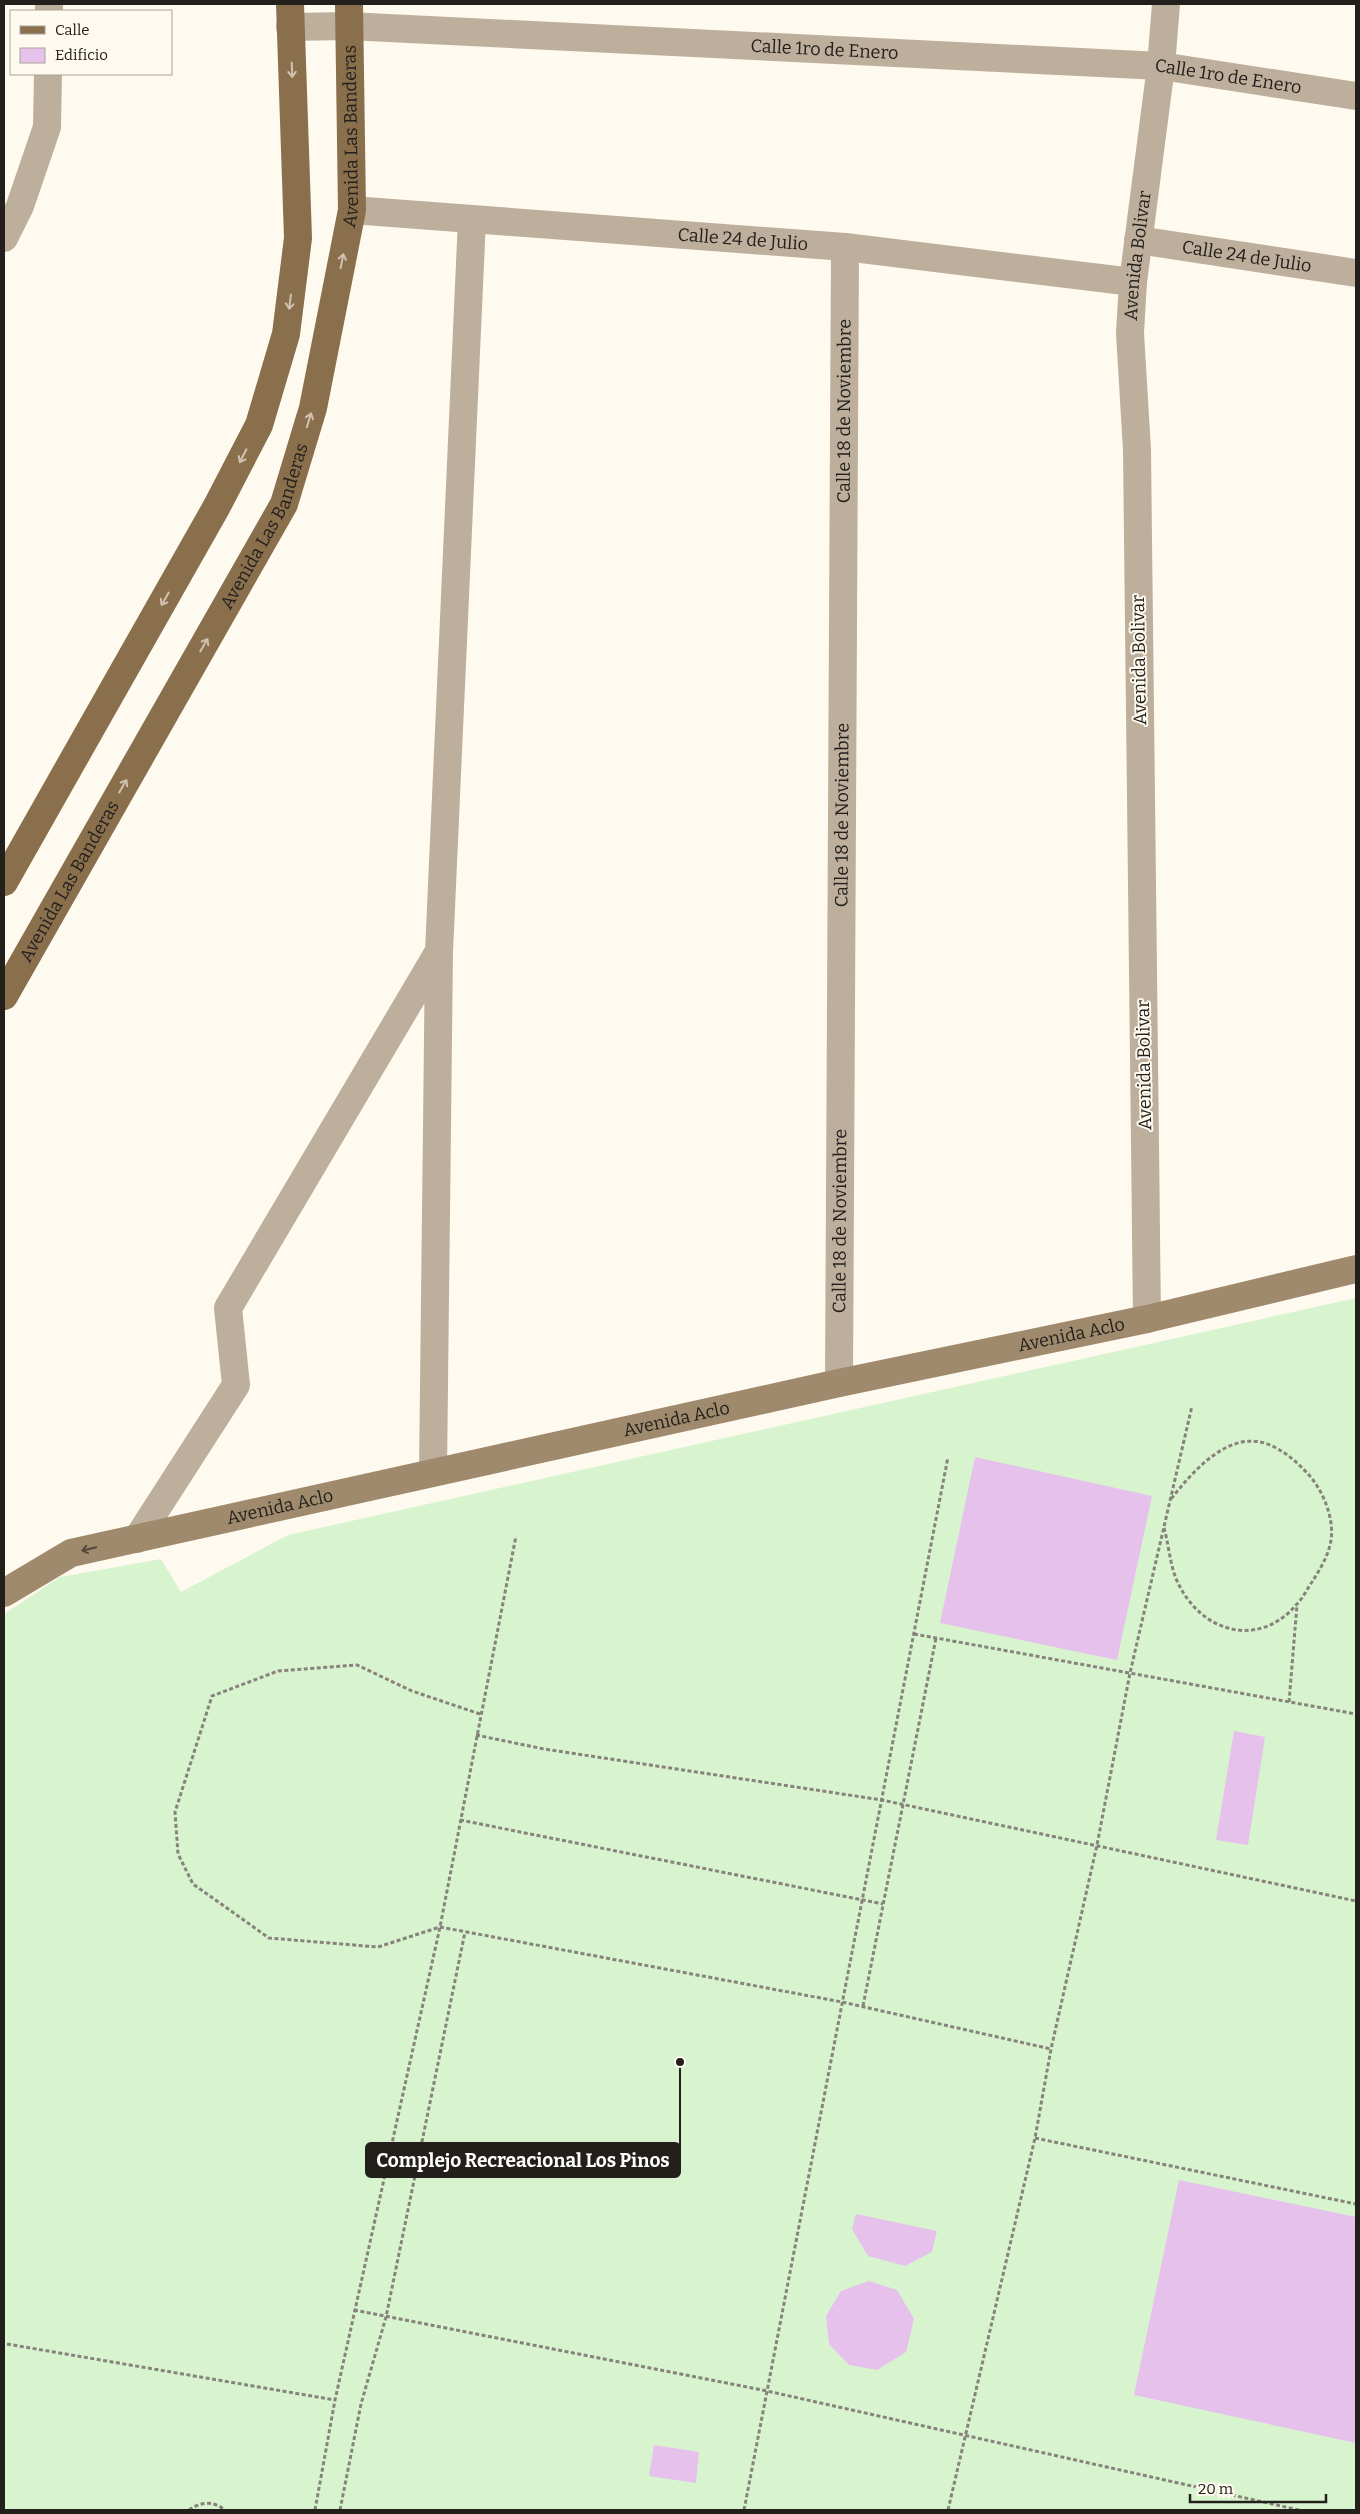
<svg xmlns="http://www.w3.org/2000/svg" width="1360" height="2514" font-family="Bitter,serif">
<style>
.pitch{fill:#d7f4cf}
.building{fill:#e5c1ec}
.lines{fill:none;stroke-linecap:round;stroke-linejoin:round}
.path{stroke:#87837c;stroke-width:3;stroke-dasharray:4 2.5;stroke-linecap:butt}
.minor{stroke:#beaf9c;stroke-width:28}
.secondary{stroke:#a08a6e;stroke-width:28}
.primary{stroke:#8a6f4d;stroke-width:28}
.oneway{stroke:#d0c2ae}
.oneway2{stroke:#554a3d}
.labels{text-anchor:middle;dominant-baseline:central;stroke-width:4;stroke-linejoin:round;paint-order:stroke}
.street-label{font-size:18px;fill:#23201c;stroke:#fffaef}
.leader{fill:none;stroke:#23201c;stroke-width:2}
.callout-dot{fill:#23201c;stroke:#fffaef;stroke-width:2}
.callout{fill:#23201c;stroke:#23201c;stroke-width:2}
.callout-label{font-size:19px;text-anchor:middle;font-weight:bold;fill:#fff}
</style>
<rect width="100%" height="100%" fill="#fffaef"/>
<path class="pitch" d="M1356,1298V2510H4V1614L60,1577L161,1559L181,1592L288,1535Z"/>
<g class="building">
<path d="M975,1457L1152,1496L1117,1660L940,1623Z"/>
<path d="M1234,1731L1265,1737L1248,1845L1216,1840Z"/>
<path d="M1179,2180L1356,2217V2443L1134,2395Z"/>
<path d="M856,2214L937,2231L932,2252L905,2266L868,2256L852,2229Z"/>
<path d="M869,2281L897,2290L914,2319L906,2352L877,2370L849,2365L829,2344L826,2316L841,2291Z"/>
<path d="M654,2445L699,2452L696,2483L649,2476Z"/>
</g>
<g class="lines">
<g class="path">
<path d="M1164,1528C1169,1545 1170,1567 1178,1583C1202,1633 1259,1649 1297,1604C1303,1598 1307,1589 1312,1582C1319,1571 1327,1558 1330,1545C1336,1522 1324,1492 1309,1475C1298,1463 1286,1452 1270,1445C1230,1428 1193,1471 1171,1499"/>
<path d="M914,1634L1356,1714"/>
<path d="M1289,1702L1297,1605"/>
<path d="M480,1714L412,1691L357,1665L278,1671L212,1696L175,1812L178,1854L193,1884L269,1938L378,1947L440,1927L842,2002L1051,2049"/>
<path d="M476,1735L544,1749L882,1800L1356,1901"/>
<path d="M460,1820L883,1904"/>
<path d="M863,2006L936,1638"/>
<path d="M1035,2138L1356,2204"/>
<path d="M354,2310L767,2391L1299,2510"/>
<path d="M7,2344L335,2400"/>
<path d="M189,2510C202,2501 213,2501 225,2510"/>
<path d="M315,2510L335,2400L440,1927L516,1536"/>
<path d="M340,2510L361,2404L386,2317L465,1932"/>
<path d="M744,2510L948,1457"/>
<path d="M948,2510L1035,2138L1051,2049L1097,1845L1130,1673L1192,1406"/>
</g>
<g class="minor">
<path d="M49,11V4"/>
<path id="s1" d="M290,27L348,26L1161,66L1356,96"/>
<path id="s2" d="M352,210L845,247L1133,282"/>
<path d="M4,238L20,206L47,127L48,74"/>
<path id="s3" d="M1138,240L1356,273"/>
<path id="s4" d="M1147,1319L1137,450L1130,333L1133,282L1161,66L1166,4"/>
<path id="s5" d="M839,1383L845,247"/>
<path d="M433,1472L439,952L472,219"/>
<path d="M137,1539L236,1385L228,1308L438,953"/>
</g>
<path class="secondary" id="s6" d="M4,1593L71,1553L839,1383L1147,1319L1356,1269"/>
<g class="primary">
<path d="M4,882L217,506L259,425L286,334L298,238L290,4"/>
<path id="s7" d="M4,996L284,504L313,408L352,210L349,4"/>
</g>
</g>
<defs><path id="oneway-shaft" d="M-6 0H5M1.5-3L5.5 0L1.5 3" fill="none" stroke-width="1.6" stroke-linecap="round" stroke-linejoin="round" transform="scale(1.25)"/></defs>
<g class="oneway">
<use href="#oneway-shaft" transform="translate(292 70) rotate(88)"/>
<use href="#oneway-shaft" transform="translate(342 261) rotate(-79)"/>
<use href="#oneway-shaft" transform="translate(290 302) rotate(97)"/>
<use href="#oneway-shaft" transform="translate(309 420) rotate(-73)"/>
<use href="#oneway-shaft" transform="translate(243 456) rotate(117)"/>
<use href="#oneway-shaft" transform="translate(165 599) rotate(120)"/>
<use href="#oneway-shaft" transform="translate(204 645) rotate(-60)"/>
<use href="#oneway-shaft" transform="translate(123 786) rotate(-60)"/>
</g>
<use class="oneway2" href="#oneway-shaft" transform="translate(89 1549) rotate(167)"/>
<g class="labels">
<g class="street-label">
<text stroke="none"><textPath href="#s1" startOffset="535">Calle 1ro de Enero</textPath></text>
<text stroke="none"><textPath href="#s1" startOffset="940">Calle 1ro de Enero</textPath></text>
<text stroke="none"><textPath href="#s7" startOffset="942">Avenida Las Banderas</textPath></text>
<text stroke="none"><textPath href="#s2" startOffset="392">Calle 24 de Julio</textPath></text>
<text stroke="none"><textPath href="#s4" startOffset="1064">Avenida Bolivar</textPath></text>
<text stroke="none"><textPath href="#s3" startOffset="110">Calle 24 de Julio</textPath></text>
<text stroke="none"><textPath href="#s5" startOffset="972">Calle 18 de Noviembre</textPath></text>
<text stroke="none"><textPath href="#s7" startOffset="538">Avenida Las Banderas</textPath></text>
<text transform="translate(1139 660) rotate(-91)">Avenida Bolivar</text>
<text stroke="none"><textPath href="#s5" startOffset="568">Calle 18 de Noviembre</textPath></text>
<text stroke="none"><textPath href="#s7" startOffset="132">Avenida Las Banderas</textPath></text>
<text transform="translate(1144 1065) rotate(-91)">Avenida Bolivar</text>
<text stroke="none"><textPath href="#s5" startOffset="162">Calle 18 de Noviembre</textPath></text>
<text stroke="none"><textPath href="#s6" startOffset="1102">Avenida Aclo</textPath></text>
<text stroke="none"><textPath href="#s6" startOffset="698">Avenida Aclo</textPath></text>
<text stroke="none"><textPath href="#s6" startOffset="292">Avenida Aclo</textPath></text>
</g>
</g>
<path class="leader" d="M680 2062L680 2160"/>
<circle class="callout-dot" cx="680" cy="2062" r="5"/>
<rect class="callout" x="366" y="2143" width="314" height="34" rx="5"/>
<g class="callout-label">
<text x="523" y="2167">Complejo Recreacional Los Pinos</text>
</g>
<rect width="1360" height="2514" fill="none" stroke="#23201c" stroke-width="10"/>
<rect x="10" y="10" width="162" height="65" fill="#fffaef" stroke="#a7a39b"/>
<rect x="20" y="26" width="25" height="8" fill="#8a6f4d" stroke="#a7a39b"/>
<text x="55" y="35" font-size="15" fill="#23201c">Calle</text>
<rect x="20" y="48" width="25" height="15" fill="#e5c1ec" stroke="#a7a39b"/>
<text x="55" y="60" font-size="15" fill="#23201c">Edificio</text>
<path d="M1190 2494v8h136v-8" fill="none" stroke="#23201c" stroke-width="2.5"/>
<text x="1198" y="2494" font-size="15" fill="#23201c" stroke="#fffaef" stroke-width="4" paint-order="stroke">20 m</text>
</svg>
